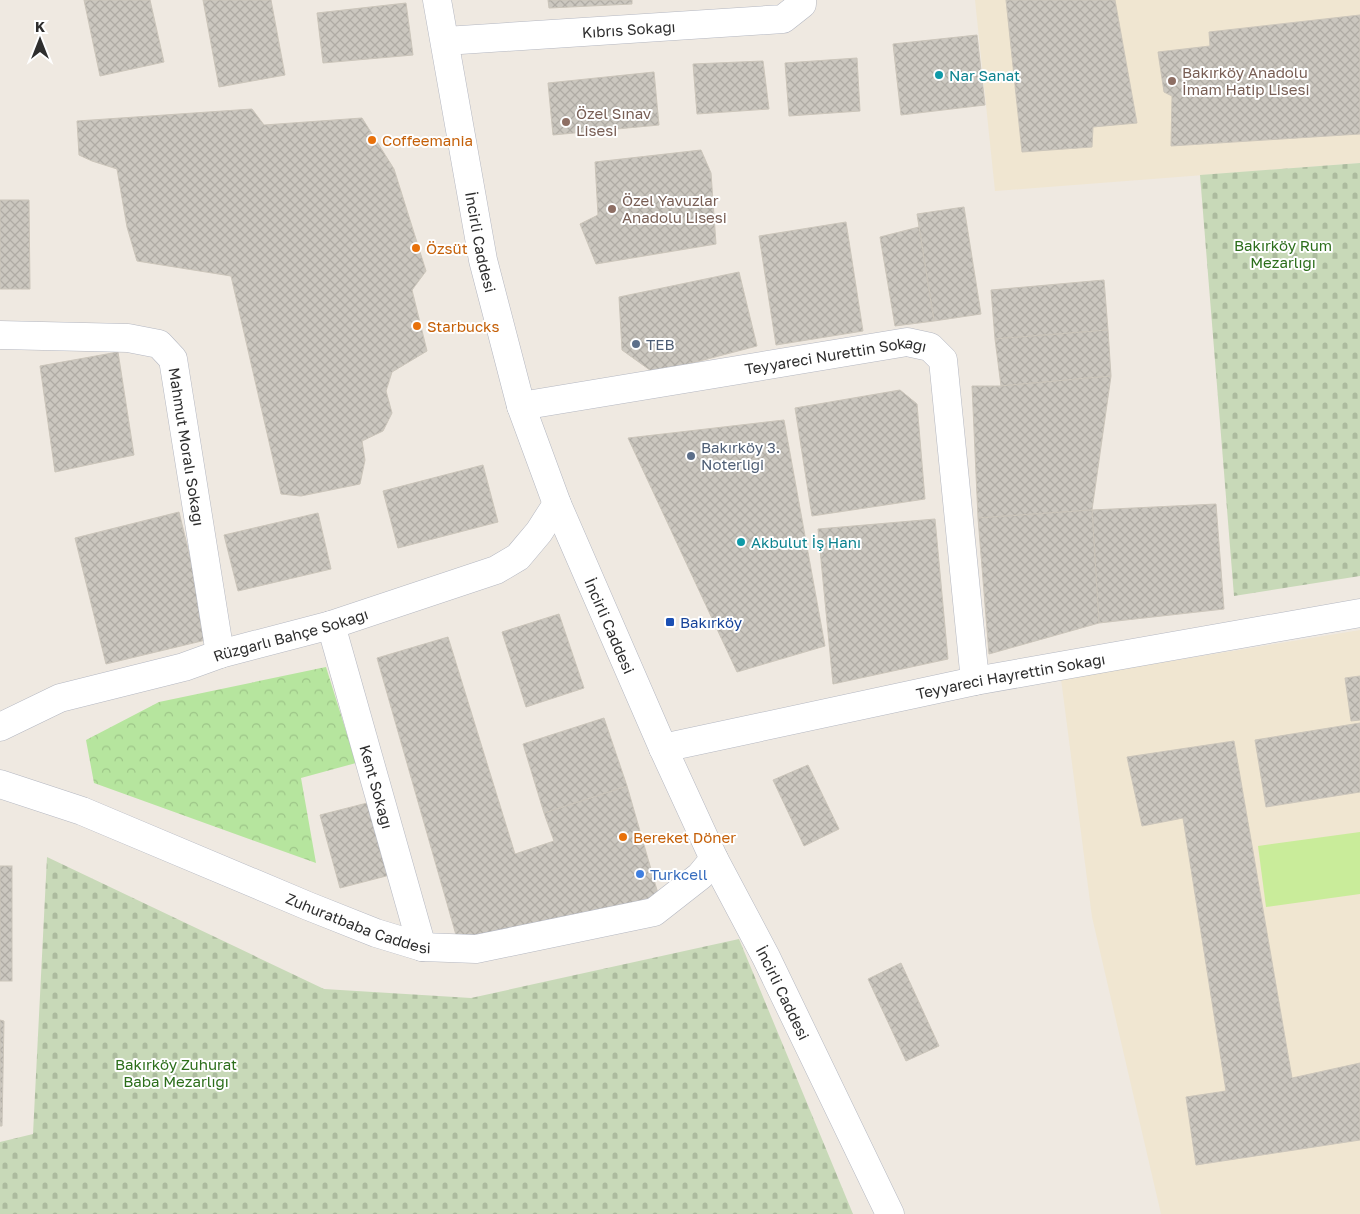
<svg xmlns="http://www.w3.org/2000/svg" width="1360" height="1214" font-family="'Golos Text',sans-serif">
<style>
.education{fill:#f0e6d1}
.forest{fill:url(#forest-crowns)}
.cemetery{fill:url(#cemetery-stones)}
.pitch{fill:#c9ec9a}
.building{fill:url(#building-cross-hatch);stroke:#cbc5ba}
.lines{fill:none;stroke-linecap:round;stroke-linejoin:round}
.minor-casing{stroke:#b4b7c1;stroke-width:29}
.tertiary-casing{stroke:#b4b7c1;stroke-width:29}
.secondary-casing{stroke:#b4b7c1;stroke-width:29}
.minor{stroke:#fff;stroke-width:28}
.tertiary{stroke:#fff;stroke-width:28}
.secondary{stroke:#fff;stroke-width:28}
.culture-dot{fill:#0f9aa8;stroke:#fff;stroke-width:2}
.education-dot{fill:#8d6e63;stroke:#fff;stroke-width:2}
.food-dot{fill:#e8710a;stroke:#fff;stroke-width:2}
.service-dot{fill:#5c6f8a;stroke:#fff;stroke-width:2}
.transit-dot{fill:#1a4fb4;stroke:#fff;stroke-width:2}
.shop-dot{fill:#3f7fe0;stroke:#fff;stroke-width:2}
.labels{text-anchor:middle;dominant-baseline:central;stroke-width:4;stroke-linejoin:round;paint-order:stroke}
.street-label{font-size:15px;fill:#2e2e2e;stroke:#fff}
.education-label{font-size:15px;fill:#785e54;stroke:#fff;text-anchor:start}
.culture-label{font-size:15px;fill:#0d838f;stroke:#fff;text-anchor:start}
.food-label{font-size:15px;fill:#c56008;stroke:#fff;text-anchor:start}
.park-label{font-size:15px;fill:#2c6e1b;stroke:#fff}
.service-label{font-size:15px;fill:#4e5e75;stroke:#fff;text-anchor:start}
.transit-label{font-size:15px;fill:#164399;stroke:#fff;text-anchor:start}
.shop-label{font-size:15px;fill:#366cbe;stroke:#fff;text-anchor:start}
</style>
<defs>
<pattern id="forest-crowns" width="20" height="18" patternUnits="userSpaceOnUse" patternTransform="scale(1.25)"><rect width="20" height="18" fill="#b6e59e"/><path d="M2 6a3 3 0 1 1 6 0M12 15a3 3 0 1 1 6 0" fill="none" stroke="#9dc588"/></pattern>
<pattern id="cemetery-stones" width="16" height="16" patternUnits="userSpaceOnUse" patternTransform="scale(1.25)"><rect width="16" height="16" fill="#c8d9b8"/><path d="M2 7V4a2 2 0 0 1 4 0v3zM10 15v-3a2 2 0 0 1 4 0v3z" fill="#acbb9e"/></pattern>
<pattern id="building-cross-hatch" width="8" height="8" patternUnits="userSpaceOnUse" patternTransform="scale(1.25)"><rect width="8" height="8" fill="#cbc7bf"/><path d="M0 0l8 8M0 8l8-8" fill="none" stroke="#afaba4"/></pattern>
</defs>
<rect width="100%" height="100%" fill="#efe9e1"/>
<g class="education">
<path d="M975,0H1360V163L995,191Z"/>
<path d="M1360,630V1214H1161L1092,917L1061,679Z"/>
</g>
<path class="forest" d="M326,667L356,763L301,778L316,863L94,783L86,740L159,702Z"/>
<g class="cemetery">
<path d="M1360,163V576L1234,596L1200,175Z"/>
<path d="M47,857L324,989L471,998L739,939L853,1214H0V1142L33,1134Z"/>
</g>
<path class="pitch" d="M1360,832V894L1266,907L1258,846Z"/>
<g class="building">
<path d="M84,0H150L164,62L100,76Z"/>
<path d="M203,0H271L285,75L219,87Z"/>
<path d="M548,0H632V4L549,8Z"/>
<path d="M1006,0H1115L1137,123L1093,127L1092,147L1022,152Z"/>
<path d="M406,3L413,55L323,63L317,13Z"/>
<path d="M1360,15V134L1171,146L1172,96L1164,92L1158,52L1210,46L1209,32Z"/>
<path d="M977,35L985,105L901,115L893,44Z"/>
<path d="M857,58L860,111L789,116L785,63Z"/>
<path d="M763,61L769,109L697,114L693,64Z"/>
<path d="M654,72L659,125L553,135L548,83Z"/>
<path d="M252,109L264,125L362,118L394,169L426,271L412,290L427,351L392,372L386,391L392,413L383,431L362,441L365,460L360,484L301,496L281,494L231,276L137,261L127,227L117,169L92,161L79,155L77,121Z"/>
<path d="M701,150L711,173L716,244L596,264L580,224L598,215L595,162Z"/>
<path d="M0,200H29L30,289H0Z"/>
<path d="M964,207L981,314L934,321L917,214Z"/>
<path d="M846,222L863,331L776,345L759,236Z"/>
<path d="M919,227L934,321L895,326L880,237Z"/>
<path d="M739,272L757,346L654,373L622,350L619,297Z"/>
<path d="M1104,280L1108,330L995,339L991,290Z"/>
<path d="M1108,330L1111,376L1001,386L995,339Z"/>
<path d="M118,352L134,455L55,472L40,366Z"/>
<path d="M1111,376L1092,510L978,518L972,386H1001Z"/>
<path d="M900,390L917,404L925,499L812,516L795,408Z"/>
<path d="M784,420L825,646L737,672L628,438Z"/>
<path d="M483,465L498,522L398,548L383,491Z"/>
<path d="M1216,504L1224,609L1099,623L1092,510Z"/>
<path d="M1092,510L1099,623L989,654L978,518Z"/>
<path d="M179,512L210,639L106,664L75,538Z"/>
<path d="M318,513L331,569L238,591L224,535Z"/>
<path d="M935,519L948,659L833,684L818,529Z"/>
<path d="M559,614L584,688L526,707L502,632Z"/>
<path d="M448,637L515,854L554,841L544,813L627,786L659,897L458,942L377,658Z"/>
<path d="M1360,676V720L1351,721L1345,678Z"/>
<path d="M604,718L627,786L544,813L523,744Z"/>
<path d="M1360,723V792L1266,807L1255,740Z"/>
<path d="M1234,741L1292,1078L1360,1063V1140L1196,1165L1186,1097L1226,1091L1183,818L1142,826L1127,757Z"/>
<path d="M808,765L839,829L804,846L773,780Z"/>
<path d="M375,801L394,874L340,888L320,815Z"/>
<rect x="0" y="866" width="12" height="115"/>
<path d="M901,963L939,1046L906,1061L868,979Z"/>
<path d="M0,1020L4,1021L2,1126H0Z"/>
</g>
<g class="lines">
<defs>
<g id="minor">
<path id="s1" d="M445,41L783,19L802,4V0"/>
<path id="s2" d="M0,335L128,338L159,344L173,359L220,654"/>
<path id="s3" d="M521,406L907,342L930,347L943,360L975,681"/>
<path id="s4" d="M331,625L422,947"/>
</g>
<g id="tertiary">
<path id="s5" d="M0,727L60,698L184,667L220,654L331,625L496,570L518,557L539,532L557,504"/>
<path id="s6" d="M663,748L975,681L1360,613"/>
<path id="s7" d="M0,784L82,811L308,906L376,933L422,947L476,949L654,912L700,876L714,859"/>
</g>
<g id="secondary">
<path id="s8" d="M437,0L483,260L521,406L557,504L663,748L714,859L766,957L890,1214"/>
</g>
</defs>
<use href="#minor" class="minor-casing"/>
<use href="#tertiary" class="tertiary-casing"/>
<use href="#secondary" class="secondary-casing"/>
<use href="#minor" class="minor"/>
<use href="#tertiary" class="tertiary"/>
<use href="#secondary" class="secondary"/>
</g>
<g class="culture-dot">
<circle cx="939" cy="75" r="5"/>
<circle cx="741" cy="542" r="5"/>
</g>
<g class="education-dot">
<circle cx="1172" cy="81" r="5"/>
<circle cx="566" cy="122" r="5"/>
<circle cx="612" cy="209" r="5"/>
</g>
<g class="food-dot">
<circle cx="372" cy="140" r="5"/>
<circle cx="416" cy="248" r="5"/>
<circle cx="417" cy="326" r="5"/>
<circle cx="623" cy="837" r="5"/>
</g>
<g class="service-dot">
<circle cx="636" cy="344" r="5"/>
<circle cx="691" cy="456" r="5"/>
</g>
<rect class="transit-dot" x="665" y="617" width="10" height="10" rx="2.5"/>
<circle class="shop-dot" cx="640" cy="874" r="5"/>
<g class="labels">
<g class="street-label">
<text stroke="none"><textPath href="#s1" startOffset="184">Kıbrıs Sokağı</textPath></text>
<text stroke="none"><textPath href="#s8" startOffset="246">İncirli Caddesi</textPath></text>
<text stroke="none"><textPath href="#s3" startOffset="319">Teyyareci Nurettin Sokağı</textPath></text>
<text stroke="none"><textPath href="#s2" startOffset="269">Mahmut Moralı Sokağı</textPath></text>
<text stroke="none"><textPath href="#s8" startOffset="652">İncirli Caddesi</textPath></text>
<text stroke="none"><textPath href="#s5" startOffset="306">Rüzgarlı Bahçe Sokağı</textPath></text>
<text stroke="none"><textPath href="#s6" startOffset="355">Teyyareci Hayrettin Sokağı</textPath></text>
<text stroke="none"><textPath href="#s4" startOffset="168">Kent Sokağı</textPath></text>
<text stroke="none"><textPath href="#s7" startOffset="385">Zuhuratbaba Caddesi</textPath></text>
<text stroke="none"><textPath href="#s8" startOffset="1058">İncirli Caddesi</textPath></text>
</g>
<g class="education-label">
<text x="1182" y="72">Bakırköy Anadolu<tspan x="1182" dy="17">İmam Hatip Lisesi</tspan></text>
<text x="576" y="113">Özel Sınav<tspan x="576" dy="17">Lisesi</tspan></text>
<text x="622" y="200">Özel Yavuzlar<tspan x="622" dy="17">Anadolu Lisesi</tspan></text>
</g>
<g class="culture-label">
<text x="949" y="75">Nar Sanat</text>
<text x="751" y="542">Akbulut İş Hanı</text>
</g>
<g class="food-label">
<text x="382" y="140">Coffeemania</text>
<text x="426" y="248">Özsüt</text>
<text x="427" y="326">Starbucks</text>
<text x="633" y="837">Bereket Döner</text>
</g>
<g class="park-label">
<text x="1283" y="245">Bakırköy Rum<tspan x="1283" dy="17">Mezarlığı</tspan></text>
<text x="176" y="1064">Bakırköy Zuhurat<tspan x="176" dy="17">Baba Mezarlığı</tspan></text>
</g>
<g class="service-label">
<text x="646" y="344">TEB</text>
<text x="701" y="447">Bakırköy 3.<tspan x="701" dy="17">Noterliği</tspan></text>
</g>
<g class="transit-label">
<text x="680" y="622">Bakırköy</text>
</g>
<g class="shop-label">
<text x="650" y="874">Turkcell</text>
</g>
</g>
<g transform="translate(40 40)" stroke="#ffffff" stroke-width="4" paint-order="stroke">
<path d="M0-4L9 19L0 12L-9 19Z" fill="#2e2e2e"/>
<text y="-8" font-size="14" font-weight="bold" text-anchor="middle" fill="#2e2e2e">K</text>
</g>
</svg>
